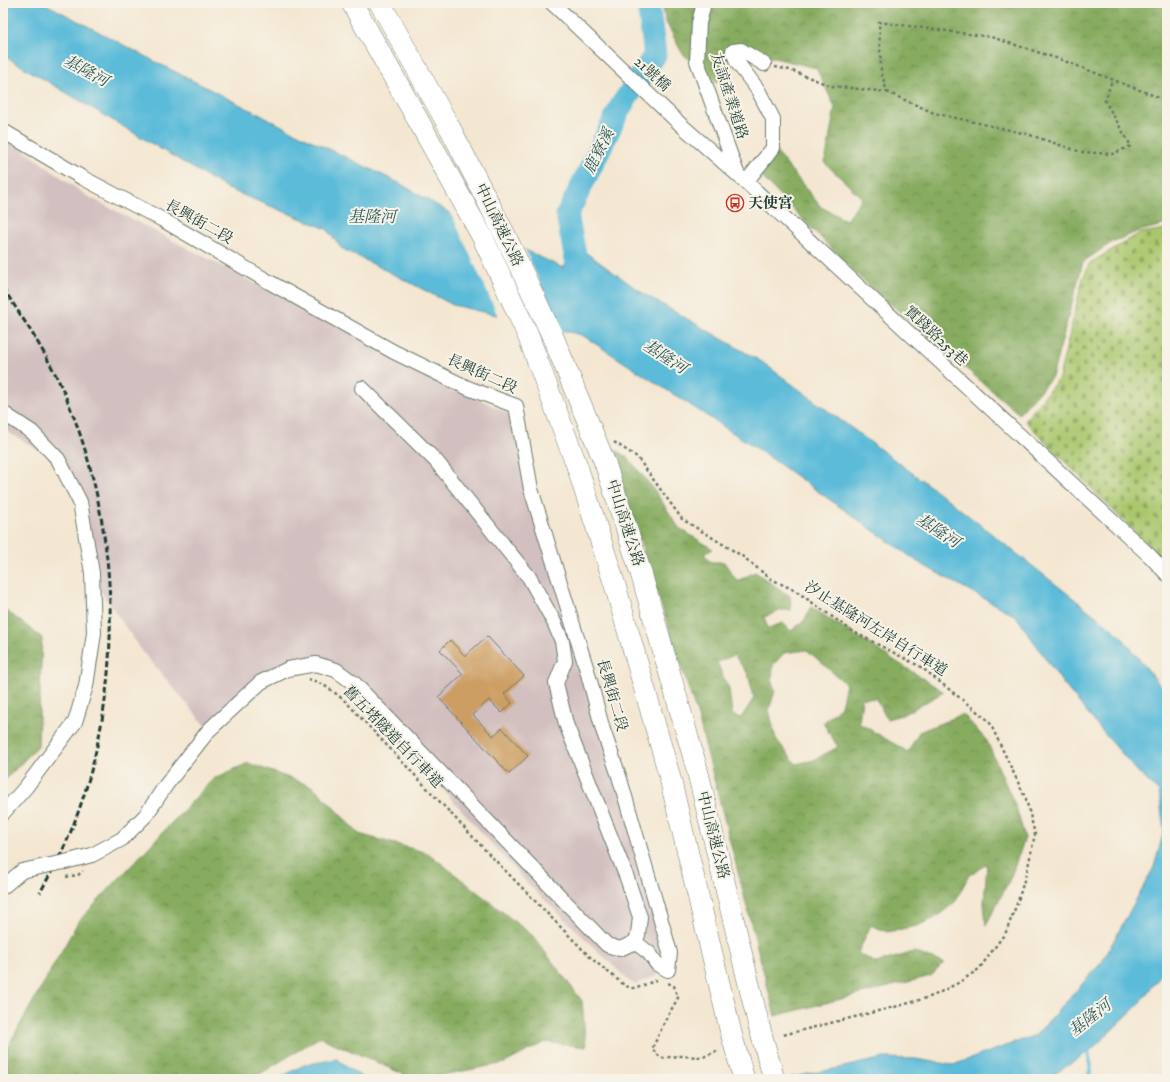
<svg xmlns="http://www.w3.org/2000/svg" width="1170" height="1082" font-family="'IM FELL DW Pica','Noto Serif TC',serif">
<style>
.railway{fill:#d2bfbf}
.forest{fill:url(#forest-crowns);stroke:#53744a;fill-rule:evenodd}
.cemetery{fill:url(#cemetery-stones);stroke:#648250}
.water{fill:#5bbbd9;stroke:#3d7c86}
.pier{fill:#f4e7d2}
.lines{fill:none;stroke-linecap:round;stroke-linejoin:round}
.stream{stroke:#5bbbd9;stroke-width:4}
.river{stroke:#5bbbd9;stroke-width:23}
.building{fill:#cc9e64}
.minor-casing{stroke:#6a786b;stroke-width:16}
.highway-casing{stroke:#6a786b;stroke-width:22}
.path{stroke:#6a786b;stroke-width:2.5;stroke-dasharray:3 3;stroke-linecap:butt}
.minor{stroke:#fff;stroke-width:14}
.highway{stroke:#fff;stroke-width:21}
.rail{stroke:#1f3d34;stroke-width:3;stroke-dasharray:6 3;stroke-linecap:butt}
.minor-bridge-casing{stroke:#6a786b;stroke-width:16;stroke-linecap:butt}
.highway-bridge-casing{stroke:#6a786b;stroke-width:22;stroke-linecap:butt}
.minor-bridge{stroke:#fff;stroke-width:14}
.highway-bridge{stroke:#fff;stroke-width:21}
.labels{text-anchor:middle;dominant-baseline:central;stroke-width:4;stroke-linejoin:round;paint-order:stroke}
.street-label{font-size:15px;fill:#1f3d34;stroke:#f7f3e8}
.poi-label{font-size:15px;font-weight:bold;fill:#1f3d34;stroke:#f7f3e8;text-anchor:start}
.water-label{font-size:16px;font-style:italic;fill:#2e5c5d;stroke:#f7f3e8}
</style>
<defs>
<pattern id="forest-crowns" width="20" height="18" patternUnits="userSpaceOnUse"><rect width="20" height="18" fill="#87ac60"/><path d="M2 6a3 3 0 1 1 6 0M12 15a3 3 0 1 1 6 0" fill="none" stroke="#6e8d50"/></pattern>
<pattern id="cemetery-stones" width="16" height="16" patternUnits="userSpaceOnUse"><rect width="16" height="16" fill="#aac76d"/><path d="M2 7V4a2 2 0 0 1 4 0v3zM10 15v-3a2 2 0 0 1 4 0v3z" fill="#8aa35a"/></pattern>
</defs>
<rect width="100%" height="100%" fill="#f7f3e8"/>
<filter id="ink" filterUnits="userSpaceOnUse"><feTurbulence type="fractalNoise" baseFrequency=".025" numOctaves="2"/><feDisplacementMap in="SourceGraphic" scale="8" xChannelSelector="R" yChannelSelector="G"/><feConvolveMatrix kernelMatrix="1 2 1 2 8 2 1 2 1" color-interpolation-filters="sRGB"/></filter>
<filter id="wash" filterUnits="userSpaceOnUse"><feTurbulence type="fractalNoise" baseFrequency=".012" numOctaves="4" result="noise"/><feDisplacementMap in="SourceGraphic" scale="16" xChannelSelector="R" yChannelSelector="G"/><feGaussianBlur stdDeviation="0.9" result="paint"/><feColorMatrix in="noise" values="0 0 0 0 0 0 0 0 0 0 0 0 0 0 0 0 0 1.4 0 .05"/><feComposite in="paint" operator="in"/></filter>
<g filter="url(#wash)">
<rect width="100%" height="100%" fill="#f4e7d2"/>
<path class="railway" d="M3,135L87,196L351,333L438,381L513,415L675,951L668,970L635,985L628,980L526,882L343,678L317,668L288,669L262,672L236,695L209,730L143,652L90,576L82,506L47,455L3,429Z"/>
<g class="forest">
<path d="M662,3H1167V224L1139,231L1112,242L1083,262L1052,377L1019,414L858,276L760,175L773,148L821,207L846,220L862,198L825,163L835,107L816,68L741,50L733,51L718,84L682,53L665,20Z"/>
<path d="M609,446L628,458L653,488L679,528L713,549L704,554L711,562H724L737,581L755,572L790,596L791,610H782L764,617L768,628L783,623L791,631L804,621L811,607L944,692L902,715L887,719L876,699L862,698L859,723L908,752L919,732L963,714L987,741L1017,810L1025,838L1010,879L986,925L984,903L987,864L969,875L955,902L935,918L917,926L887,932L871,925L858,953L876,963L914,952L944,963L931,976L775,1016L698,717ZM807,650L846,684L841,706L823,723L838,747L814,760L796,764L776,739L769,710L775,691L772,682L773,665L784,653ZM734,655L748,674L754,698L741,718L732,715L729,688L723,677L717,662Z"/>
<path d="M3,608L42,638L38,746L3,782Z"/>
<path d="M248,763L314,787L359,834L428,853L533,936L582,1001L586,1047L545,1042L505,1063L421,1079H414L320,1037L252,1079H3V1055L78,922L213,779Z"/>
</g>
<path class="cemetery" d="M1167,229V565L1025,421L1059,378L1083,278L1090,263L1140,233Z"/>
<g class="water">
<path d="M3,3H44L154,61L288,129L401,184L455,216L563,268L578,247L644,294L762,362L946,498L1120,635L1167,694V967L1139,1004L1091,1050L1047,1079H783L839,1068L884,1058L915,1059L953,1065L1036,1035L1102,962L1154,867L1164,831L1159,792L1139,773L1103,732L1062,682L1016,616L921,564L758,449L582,335L453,305L399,277L341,248L327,229L228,189L3,55Z"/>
<path d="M337,1059L364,1079H277L304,1065Z"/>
</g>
<path class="pier" d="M450,211L524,247L562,332L499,318Z"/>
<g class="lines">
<path class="stream" d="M1087,1048L1091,1066L1088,1079"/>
<path class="river" d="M581,283L567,215L621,106L655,55L649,11L646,3"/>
</g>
<g id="blocks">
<path class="building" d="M487,636L524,676L504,694L512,703L502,713L489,700L473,715L493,736L502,728L528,756L509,774L438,697L463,674L440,650L450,640L465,656Z"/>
</g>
</g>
<g filter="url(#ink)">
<use href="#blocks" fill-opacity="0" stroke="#6a786b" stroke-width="1"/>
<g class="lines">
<defs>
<g id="minor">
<path d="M552,3L680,124L746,182L1150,556L1167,574"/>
<path d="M704,3L699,23L697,61L737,173"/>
<path d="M3,131L81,177L163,220L271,283L394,352L468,388L516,406L531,489L587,670L603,730L619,776L664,931L670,953L668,970L657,964L649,953L635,942"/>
<path d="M746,182L773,148V119L758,90L737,62L733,51L741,50L764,64"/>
<path d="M3,413L32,432L58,459L80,502L92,573L94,633L86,686L75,722L26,787L3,813"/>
<path d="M65,862L92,855L122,839L146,815L166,785L209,730L261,682L288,669L316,664L336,670L355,684L607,945L620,949L635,942L638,935L640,917L627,878L566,724L556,683L565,661L562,641L553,620L529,577L436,461L362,388"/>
<path d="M3,887L22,871L45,866"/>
</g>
<g id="highway">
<path d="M352,3L418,120"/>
<path d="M380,3L450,128"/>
<path d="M605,463L641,573L697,769L759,1026"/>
<path d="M577,466L614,582L669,774L731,1033"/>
</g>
</defs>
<use href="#minor" class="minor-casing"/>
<use href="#highway" class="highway-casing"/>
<g class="path">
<path d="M775,67L790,70L831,86L887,92L881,71L879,22L991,37L1062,60L1160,98L1167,105"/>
<path d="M887,92L934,113L1027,134L1081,152L1112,154L1131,146L1105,101L1112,80"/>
<path d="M614,442L637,457L682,519L742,556L771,579L796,591L852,631L921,667L989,721L1026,799L1035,834L1028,867L1018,901L1006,932L979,969L958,983L933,996L902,1005L783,1035"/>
<path d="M308,679C324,683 336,693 348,704L488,853L592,959L623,984L630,988H637L659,979"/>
<path d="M66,877L78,875L83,871"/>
<path d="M668,983L674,986L678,998L666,1019L652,1049L661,1058L680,1056L703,1057L717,1051"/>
</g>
<use href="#minor" class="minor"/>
<use href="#highway" class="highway"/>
<path class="rail" d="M3,288C24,320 46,353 62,388C123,525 127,696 69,836C61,855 50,874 40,893"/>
<defs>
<path id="minor-bridge" d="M45,866L65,862"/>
<g id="highway-bridge">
<path d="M418,120L483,238L527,333L577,466"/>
<path d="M450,128L505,235L553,337L605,463"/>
<path d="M759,1026L774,1079"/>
<path d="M731,1033L744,1079"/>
</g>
</defs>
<use href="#minor-bridge" class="minor-bridge-casing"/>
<use href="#highway-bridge" class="highway-bridge-casing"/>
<use href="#minor-bridge" class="minor-bridge"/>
<use href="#highway-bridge" class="highway-bridge"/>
</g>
</g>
<defs>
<symbol id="bus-ring" viewBox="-11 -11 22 22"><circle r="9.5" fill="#f7f3e8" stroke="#c8321e" stroke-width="1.5"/><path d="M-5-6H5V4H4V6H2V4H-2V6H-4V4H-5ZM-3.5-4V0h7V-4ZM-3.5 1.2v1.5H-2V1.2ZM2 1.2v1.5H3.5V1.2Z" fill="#c8321e"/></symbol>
</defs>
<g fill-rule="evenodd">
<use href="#bus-ring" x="725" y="193" width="20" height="20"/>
</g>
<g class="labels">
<g class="street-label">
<text transform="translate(652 74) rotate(43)">21號橋</text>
<text transform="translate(729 96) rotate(72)">友諒產業道路</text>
<text transform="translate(199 222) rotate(29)">長興街二段</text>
<text transform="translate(499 225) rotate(64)">中山高速公路</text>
<text transform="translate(936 336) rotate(43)">實踐路253巷</text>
<text transform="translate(482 374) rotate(24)">長興街二段</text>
<text transform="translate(625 523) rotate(72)">中山高速公路</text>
<text transform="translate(876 629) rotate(32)">汐止基隆河左岸自行車道</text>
<text transform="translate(612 695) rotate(74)">長興街二段</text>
<text transform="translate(393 737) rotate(46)">舊五堵隧道自行車道</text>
<text transform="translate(713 835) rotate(76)">中山高速公路</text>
</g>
<g class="poi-label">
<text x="748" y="203">天使宮</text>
</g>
<g class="water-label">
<text transform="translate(86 71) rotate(28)">基隆河</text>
<text transform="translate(599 151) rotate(-63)">鹿寮溪</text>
<text x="372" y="217">基隆河</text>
<text transform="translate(665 357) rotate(33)">基隆河</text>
<text transform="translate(938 531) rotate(33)">基隆河</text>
<text transform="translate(1090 1018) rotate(-38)">基隆河</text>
</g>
</g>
<rect width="1170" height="1082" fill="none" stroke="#f7f3e8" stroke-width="16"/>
</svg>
